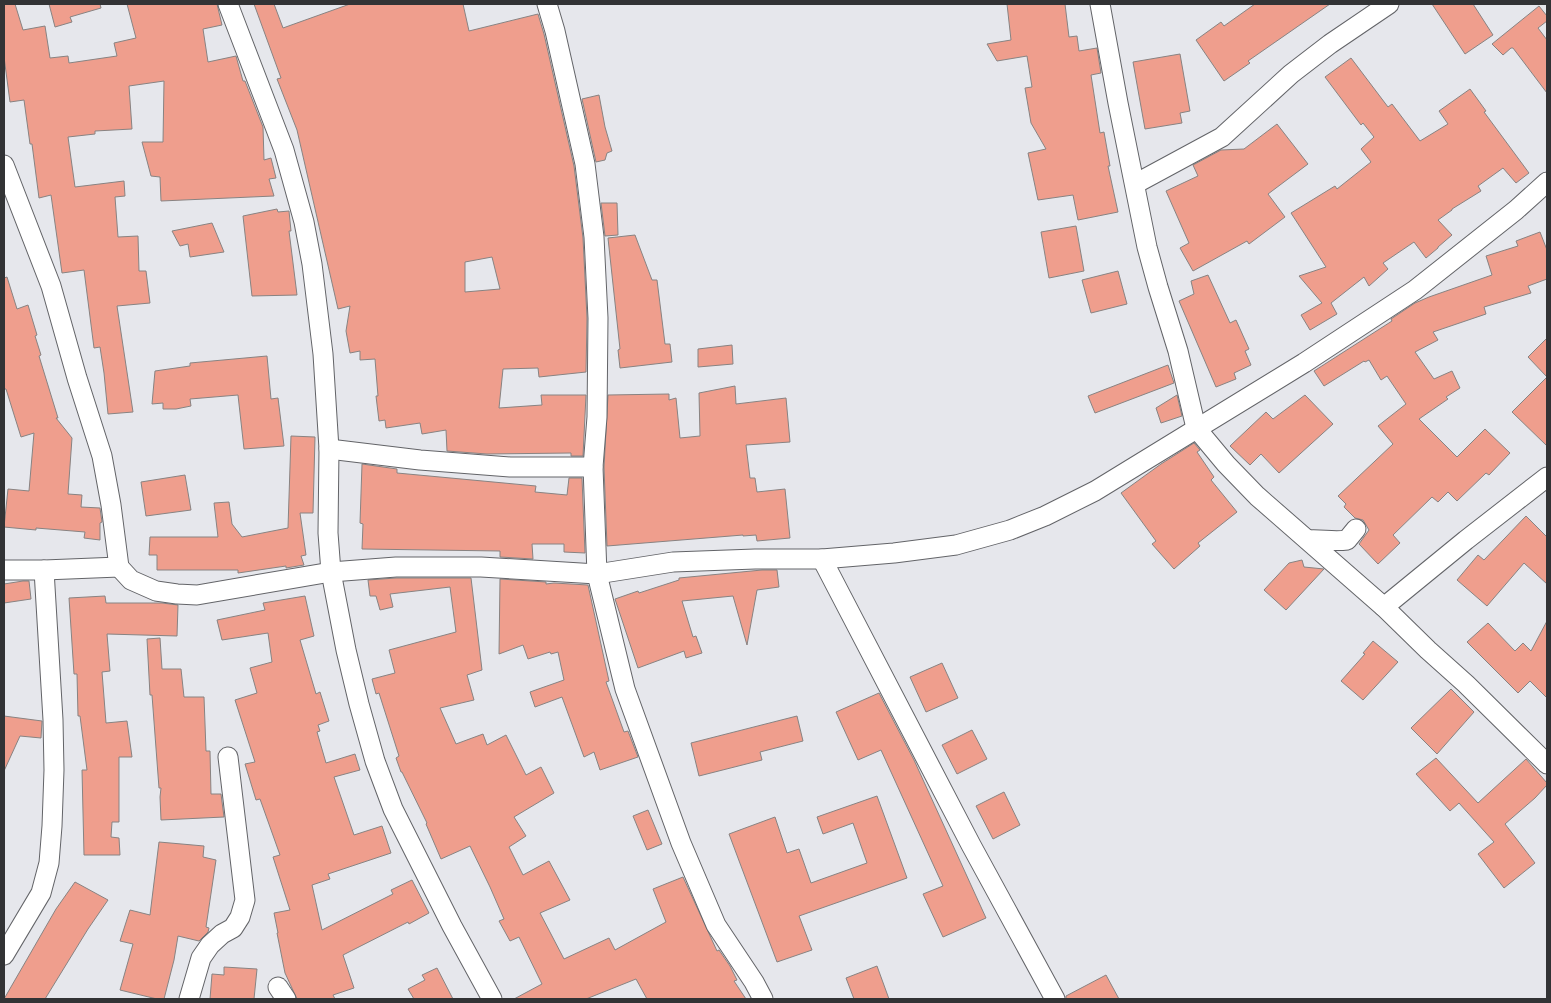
<svg xmlns="http://www.w3.org/2000/svg" width="1551" height="1003" font-family="Signika,sans-serif">
<style>
.building{fill:#ef9e8d;stroke:#888382;fill-rule:evenodd}
.lines{fill:none;stroke-linecap:round;stroke-linejoin:round}
.minor-casing{stroke:#636468;stroke-width:21}
.minor{stroke:#fff;stroke-width:19}
</style>
<rect width="100%" height="100%" fill="#e6e7ec"/>
<g class="building">
<path d="M4,4H15L23,30L45,26L50,58L68,56L69,63L117,56L114,43L136,38L127,4H217L222,25L203,29L208,62L236,56L243,81H245L263,127L264,160L271,158L276,178L269,179L274,196L161,201L160,177L151,176L142,142H163L164,81L129,86L132,129L95,131V134L68,137L75,187L124,181L125,196L115,197L118,237L138,236L139,271H146L150,303L117,306L133,412L108,414L104,373L100,347L94,348L84,270L62,273L51,195L39,198L32,144H30L24,100L10,102L4,57Z"/>
<path d="M49,4H100L101,8L70,17L72,22L55,27Z"/>
<path d="M254,4H274L283,28L350,4H463L469,31L538,14L544,34L574,166L583,238L587,318L586,372L539,377L538,368L503,369L499,408L542,405L541,395H586L583,456H571V453L487,454L447,451L446,430L422,434L420,423L386,428L385,420L379,421L376,396H378L375,359L360,360V351L350,353L346,331L350,306L338,309L297,130L277,79L281,78ZM492,257L500,289L465,292V262Z"/>
<path d="M1007,4H1065L1069,37L1077,36L1079,51L1097,48L1101,73L1091,75L1100,133L1104,132L1110,166H1108L1118,212L1078,220L1073,195L1038,200L1028,153L1046,149L1031,123L1025,88L1032,87L1027,56L997,61L987,44L1011,40Z"/>
<path d="M1255,4H1330L1248,61L1250,63L1224,81L1196,40L1221,22L1224,26Z"/>
<path d="M1432,4H1473L1493,35L1465,54Z"/>
<path d="M1539,6L1547,16V21L1538,28L1547,40V93L1513,48H1511L1503,55L1492,44Z"/>
<path d="M1180,54L1190,111L1180,113L1182,123L1145,129L1133,62Z"/>
<path d="M1351,58L1388,107L1392,104L1420,141L1448,124L1439,111L1470,89L1486,111L1484,112L1529,173L1516,183L1503,168L1478,186L1481,191L1452,209V210L1438,220L1452,235L1438,247V248L1426,258L1414,242L1383,263L1388,269L1369,286L1364,277L1331,303L1337,314L1310,330L1301,315L1322,303L1299,276L1326,267L1291,213L1335,186L1337,189L1371,162L1361,149L1374,137L1363,123L1361,125L1325,77Z"/>
<path d="M599,95L605,127L612,151L607,153L605,160L596,162L582,99Z"/>
<path d="M1277,124L1308,164L1268,194L1285,217L1249,244L1247,241L1193,271L1180,248L1189,243L1166,191L1198,176L1193,165L1221,150L1244,149Z"/>
<path d="M601,203H617L618,235L605,236Z"/>
<path d="M277,209L278,212L289,211L291,231H289L297,295L252,296L243,216Z"/>
<path d="M212,223L224,252L190,257L188,244L180,246L172,231Z"/>
<path d="M1076,226L1084,271L1049,278L1041,232Z"/>
<path d="M1540,232L1547,250V279L1528,286L1531,293L1484,307L1486,314L1433,332L1438,340L1415,352L1434,379L1452,371L1460,388L1446,397L1448,399L1419,419L1457,457L1485,429L1510,453L1489,475L1486,473L1457,501L1448,492L1438,502L1432,497L1393,535L1400,543L1378,564L1359,544L1369,530L1363,520L1355,518L1344,507L1346,504L1338,496L1393,444L1378,426L1406,404L1387,376L1381,380L1369,360L1365,362L1364,361L1324,386L1314,371L1392,321L1391,319L1415,303L1429,297L1492,275L1486,256L1518,246L1516,241Z"/>
<path d="M635,235L652,280H657L665,344H670L672,362L620,368L618,350L620,349L608,238Z"/>
<path d="M1118,271L1127,304L1091,313L1082,280Z"/>
<path d="M1208,275L1230,323L1236,320L1249,349L1245,351L1251,365L1234,373L1236,379L1216,387L1179,301L1194,294L1191,281Z"/>
<path d="M7,277L17,309L28,305L37,335L35,336L41,355L39,356L58,418H56L72,438L68,494L82,495L81,507L100,508L102,522L100,523V540L84,538L85,532L36,528V530L4,527L8,489L29,491L34,433L21,437L6,389H4V278Z"/>
<path d="M1547,338V446L1512,412L1547,377L1528,357Z"/>
<path d="M732,345L733,364L698,367V349Z"/>
<path d="M267,356L271,399L278,398L284,446L244,449L238,395L190,399L191,406L176,409H163V403L152,404L155,371L190,366V363Z"/>
<path d="M1168,365L1174,383L1095,413L1088,396Z"/>
<path d="M735,386L736,404L786,398L790,442L746,445L750,478H755L757,492L785,489L790,538L757,541L756,535L743,536V535L607,546L604,467L608,395L669,394V400L676,398L680,438L700,436L699,393Z"/>
<path d="M1177,395L1182,416L1161,423L1156,408Z"/>
<path d="M1305,395L1333,424L1279,473L1261,454L1250,465L1230,446L1266,412L1273,419Z"/>
<path d="M291,436L315,437L313,513H300L306,555L301,556L304,565L286,568V566L238,573V570H157V555H149L150,537H218L214,503L229,502L232,524L242,537L288,528Z"/>
<path d="M1194,443L1200,450L1197,452L1214,477L1211,480L1237,512L1198,543L1200,546L1174,569L1152,544L1156,541L1121,493L1161,464Z"/>
<path d="M362,464L397,469V473L536,486L535,492L567,495L569,478H582L585,553L564,552V544H532L533,559L500,557V551L362,549L363,524L360,523Z"/>
<path d="M185,475L191,510L146,516L141,482Z"/>
<path d="M1526,516L1547,537V584L1524,563L1487,606L1457,580L1478,555L1484,560Z"/>
<path d="M1302,560L1304,567L1324,569L1286,610L1264,590L1289,563Z"/>
<path d="M762,570H777L779,587L757,590L747,645L733,596L682,601L693,637L696,636L702,653L686,658L684,651L638,668L615,599L638,591L639,593L679,580V578Z"/>
<path d="M396,578H471L482,670L467,675L474,700L440,708L456,744L483,734L487,745L506,735L526,775L541,767L554,793L514,817L526,836L509,847L523,875L549,861L570,900L540,913L564,959L609,938L615,950L666,922L653,889L683,877L717,951L719,950L730,966L737,980L734,981L746,999H647L636,979L586,999H514L542,984L519,937L510,941L499,921L504,919L490,887L470,846L441,859L426,824L427,823L402,772H401L396,758L399,756L379,693L376,694L372,679L395,673L389,650L456,632L450,587L390,594L393,607L380,610L376,596H370L368,580Z"/>
<path d="M500,579L546,582V584L554,583L588,585L609,681L606,682L624,732L628,731L638,757L600,770L594,752L584,757L562,697L535,707L530,692L564,680L558,652L551,654L550,652L528,659L523,645L499,654Z"/>
<path d="M23,581H29L31,599L4,603V584Z"/>
<path d="M105,596L106,603H162L178,605L177,636L107,634L110,671L102,672L106,723L127,721L132,757H119V822H112L111,837L119,838L120,855H84L82,770H87L80,716H78L77,674H74L69,598Z"/>
<path d="M305,596L314,636L300,640L316,694L320,692L329,721L318,725L320,731L317,732L326,763L355,754L360,770L334,777L354,835L382,826L391,853L328,874L330,879L312,885L322,930L393,894L391,890L412,880L429,913L409,924L408,922L343,955L354,988L333,995L335,999H297L285,973L277,933H278L274,913L290,910L273,857L280,855L260,799L256,800L245,764L255,762L235,700L257,693L250,668L272,662L268,633L222,640L217,620L265,610L263,603Z"/>
<path d="M1547,621V698L1530,681L1518,693L1467,642L1488,623L1515,651L1523,643L1531,651Z"/>
<path d="M160,638L162,669H181L184,697H204L206,751H210L211,794H221L224,817L161,820L160,797L161,788H159L152,695H150L147,639Z"/>
<path d="M1373,641L1398,662L1363,700L1341,681L1365,654L1363,653Z"/>
<path d="M942,663L958,698L926,712L910,677Z"/>
<path d="M1451,689L1474,712L1437,754L1411,728Z"/>
<path d="M879,693L914,760L986,918L943,937L923,894L943,886L881,750L858,760L836,712Z"/>
<path d="M4,716L42,721L41,738L20,736L4,771Z"/>
<path d="M797,716L803,741L760,752L762,760L699,776L691,743Z"/>
<path d="M972,730L987,759L957,774L942,745Z"/>
<path d="M1436,758L1478,803L1526,759L1547,783V785L1535,798L1505,824L1535,863L1504,888L1478,854L1494,842L1459,803L1450,811L1416,774Z"/>
<path d="M1004,792L1020,825L993,839L976,806Z"/>
<path d="M877,796L907,878L799,916L812,950L777,962L729,834L775,817L787,853L799,849L811,883L867,863L853,823L823,834L817,817Z"/>
<path d="M648,810L662,844L647,850L633,816Z"/>
<path d="M159,842L204,846L203,857L216,860L206,927L209,928L208,932L199,941L178,936L174,960L164,999H157L120,990L133,944L120,941L130,910L150,915Z"/>
<path d="M75,882L108,900L88,929L45,999H4L56,909Z"/>
<path d="M877,966L889,999H854L846,978Z"/>
<path d="M224,967L257,969L254,999H210L212,974L224,975Z"/>
<path d="M437,968L453,999H414L408,989L425,980L422,975Z"/>
<path d="M1106,975L1119,999H1066V996Z"/>
</g>
<g class="lines">
<defs>
<g id="minor">
<path d="M228,4L284,150L304,222L312,264L323,354L329,449L328,533L331,572L346,650L359,704L375,761L393,809L452,926L492,999"/>
<path d="M547,4L555,31L585,164L594,237L598,318L597,417L593,467L597,574L625,689L681,843L716,925L754,982L763,999"/>
<path d="M1100,4L1118,103L1147,247L1158,287L1178,351L1196,428L1226,464L1257,496L1384,607L1428,650L1466,684L1547,764"/>
<path d="M4,165L51,286L77,378L102,456L111,505L119,567L131,580L156,591L177,594L197,595L331,572L396,567H481L597,574L673,562L755,559H822L894,553L956,545L1010,530L1045,516L1095,491L1304,363L1415,290L1516,210L1547,182"/>
<path d="M1135,184L1222,137L1291,74L1330,44L1389,4"/>
<path d="M329,449L420,460L510,467H593"/>
<path d="M1308,540C1321,539 1334,542 1347,540L1356,529"/>
<path d="M822,559L971,845L1055,999"/>
<path d="M4,570H44L119,567"/>
<path d="M1384,607L1466,540L1547,477"/>
<path d="M4,955L41,893L49,863L52,826L54,770L53,720L44,570"/>
<path d="M278,987L286,999"/>
<path d="M189,999L201,958L210,945L222,934L233,928L240,917L245,900L228,757"/>
</g>
</defs>
<use href="#minor" class="minor-casing"/>
<use href="#minor" class="minor"/>
</g>
<rect width="1551" height="1003" fill="none" stroke="#323335" stroke-width="10"/>
</svg>
